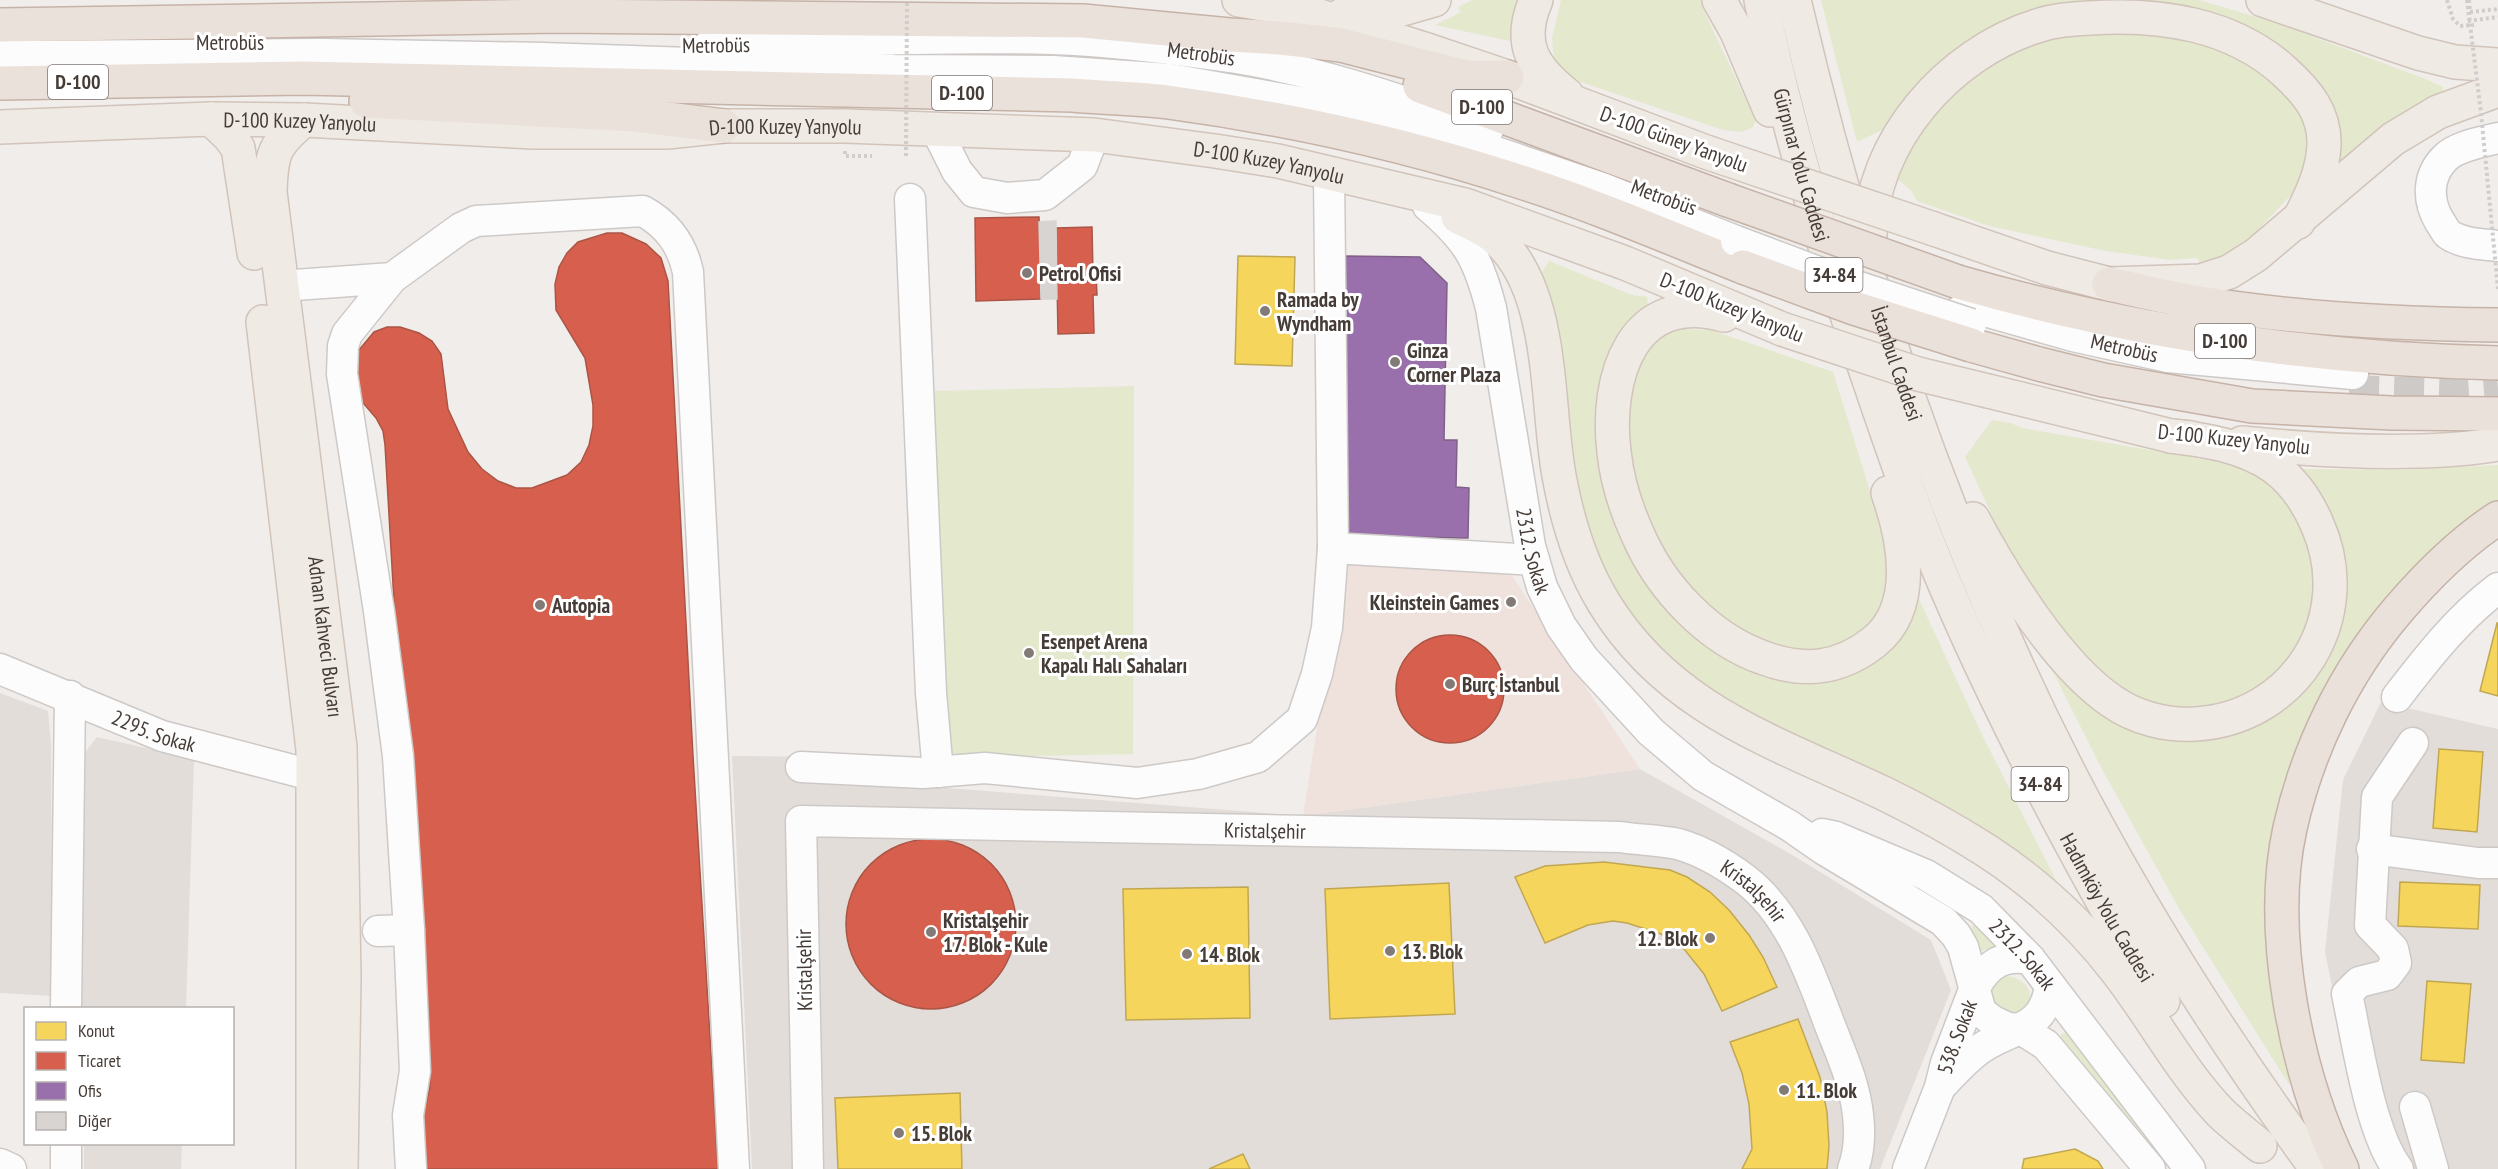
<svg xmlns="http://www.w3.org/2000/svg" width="2498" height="1169" font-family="'PT Sans Narrow',sans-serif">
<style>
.residential{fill:#e3ddd9}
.commercial{fill:#efe2dc}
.green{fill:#e4e8cd}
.homes{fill:#f6d55c;stroke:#c1a751;stroke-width:1.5}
.shops{fill:#d6604d;stroke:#ab5546;stroke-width:1.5}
.offices{fill:#9970ab;stroke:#806088;stroke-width:1.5}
.building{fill:#d8d4d2;stroke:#d8d4d1;stroke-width:1.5}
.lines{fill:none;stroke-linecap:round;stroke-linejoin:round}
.minor-tunnel{stroke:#cecac7;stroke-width:30;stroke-dasharray:30 15;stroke-linecap:butt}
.minor-casing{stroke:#cdc9c7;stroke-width:33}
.major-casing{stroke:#d1c4ba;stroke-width:36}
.highway-casing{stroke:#c6b3a8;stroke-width:36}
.path{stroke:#d1cdcb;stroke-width:4;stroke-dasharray:3 3;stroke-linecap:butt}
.minor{stroke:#fdfcfc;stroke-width:30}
.major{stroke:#f0eae5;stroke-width:33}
.highway{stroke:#ebe1db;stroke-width:33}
.minor-bridge-casing{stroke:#cdc9c7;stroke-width:33;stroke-linecap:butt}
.major-bridge-casing{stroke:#d1c4ba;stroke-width:36;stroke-linecap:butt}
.highway-bridge-casing{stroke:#c6b3a8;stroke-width:36;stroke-linecap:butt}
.path-bridge{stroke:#d1cdcb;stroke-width:4;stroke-dasharray:3 3;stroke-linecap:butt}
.minor-bridge{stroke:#fdfcfc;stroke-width:30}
.major-bridge{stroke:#f0eae5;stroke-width:33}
.highway-bridge{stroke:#ebe1db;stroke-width:33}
.poi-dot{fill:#827a76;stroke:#fff;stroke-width:2}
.labels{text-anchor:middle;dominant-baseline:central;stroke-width:6;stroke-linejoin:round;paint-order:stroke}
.shield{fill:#fff;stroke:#7e7673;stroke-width:1.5}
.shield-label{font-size:20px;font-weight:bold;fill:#463c37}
.street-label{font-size:21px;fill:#463c37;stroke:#fff}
.poi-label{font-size:21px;font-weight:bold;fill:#463c37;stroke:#fff;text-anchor:start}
</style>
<rect width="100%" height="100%" fill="#f0edeb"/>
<g class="residential">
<path d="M0,693L48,711L51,743L52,996L0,993Z"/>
<path d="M2381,702L2498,729V1169H2413L2384,1165L2347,1060L2325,952L2343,780Z"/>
<path d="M97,737L194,759L186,1008H82L79,760Z"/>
<path d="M732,756L921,758L922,786L1303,816L1640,769L1794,856L1931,940L1951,990L1880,1169H752Z"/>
<path d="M84,1144H182L181,1169H84Z"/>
</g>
<path class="commercial" d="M1344,558L1507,568L1640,769L1303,816Z"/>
<g class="green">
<path d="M1473,0H1521L1510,41L1435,25L1461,12L1458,7Z"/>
<path d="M1561,0H1705L1707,4L1702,7L1756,121L1752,128L1742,132L1723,130L1572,79L1554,62L1552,38Z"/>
<path d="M1821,0H2199L2273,22L2423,78L2443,87V92L2374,132L2340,161C2347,121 2329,92 2301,66L2061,6L1886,128L1857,142Z"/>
<path d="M2080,30L2152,31L2205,41L2244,61L2297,96L2308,130V151L2301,177L2290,196L2256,232L2230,252L2201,264L2197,258L2171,260L2106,251L1989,226L1917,201L1911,190L1894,176L1906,150L1950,91L2028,40Z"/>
<path d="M1549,261L1632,295L1647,297L1648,309L1622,337L1628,545L1805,682L1840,678L1875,661L1917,595L1982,735L2063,894L1727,704C1672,666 1624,617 1598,554C1577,505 1574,449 1567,397C1561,355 1558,313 1542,272Z"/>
<path d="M1682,329L1711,330L1833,372L1892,562L1884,610L1846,650L1793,657L1731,629L1673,573L1636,494L1629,454V394L1639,359L1654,339Z"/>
<path d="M1134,386L1133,754L921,758L933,391Z"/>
<path d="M1992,420L2011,423L2022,428L2236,465L2267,482L2277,493L2280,491L2302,524L2318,569L2312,619L2296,656L2235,704L2189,713L2148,706L2116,690L2056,630L2061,626L2009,552L1965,457Z"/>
<path d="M2498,465V503L2367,627L2341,659L2297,748L2286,794L2296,1086L2288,1083L2181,912L2102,769L2049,664L2123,722L2293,697L2330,525L2302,469L2405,470Z"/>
<path d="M1975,923L2000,945L1979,952L1968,932Z"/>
<path d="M2003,976C2019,975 2038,990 2027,1007C2024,1011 2019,1014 2016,1017L1996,1014L1988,990L1992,984Z"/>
<path d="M2068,1030L2170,1169L2055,1040Z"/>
</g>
<g class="homes">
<path d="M1238,256L1295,257L1292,366L1235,364Z"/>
<path d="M2497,623H2498V696L2480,691Z"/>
<path d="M2439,749L2483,752L2477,832L2433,828Z"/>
<path d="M1604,862L1670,870L1687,877L1710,892L1729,910L1749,935L1763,957L1777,987L1722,1011L1704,974L1684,949L1661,934L1627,923L1613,921L1588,925L1545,943L1515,877L1545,866Z"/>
<path d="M2400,882L2480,885L2478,929L2398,926Z"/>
<path d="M1449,883L1455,1014L1330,1019L1325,889Z"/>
<path d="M1248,887L1250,1018L1126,1020L1123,889Z"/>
<path d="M2427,981L2471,984L2464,1063L2421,1060Z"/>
<path d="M1798,1019L1820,1077L1827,1112L1829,1146L1827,1169H1742L1752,1149L1749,1104L1742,1073L1730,1042Z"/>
<path d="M960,1093L962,1169H838L835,1098Z"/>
<path d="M2075,1149L2098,1161L2103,1169H2022L2024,1159Z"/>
<path d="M1243,1154L1250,1169H1209Z"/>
</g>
<g class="shops">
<path d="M1039,217L1041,299L976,301L975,218Z"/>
<path d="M1092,227L1093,274H1096L1097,295H1093L1094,333L1058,334L1056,228Z"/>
<path d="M607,233H622L646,244L661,258L668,281L693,756L718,1169H426L423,1115L430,1087L411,754L401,723L385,445L383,431L376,418L358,397L354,356L374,332L387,327H400L419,333L432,341L441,354L448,409L468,452L482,469L498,481L516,488H532L567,475L581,462L589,445L593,426V405L585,358L556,310L555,284L559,267L567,253L578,242Z"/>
<circle cx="1450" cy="689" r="54"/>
<circle cx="931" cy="924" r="85"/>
</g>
<path class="offices" d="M1346,256L1420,257L1447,283L1444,440H1457L1456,487L1469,488L1468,538L1341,536Z"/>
<path class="building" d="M1056,221L1057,299H1041L1039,222Z"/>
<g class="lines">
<path class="minor-tunnel" d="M2349,390L2445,393L2498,389"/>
<defs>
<g id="minor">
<path id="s1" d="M708,46C822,42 937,36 1052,39C1113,41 1175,49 1236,58C1323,72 1406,102 1488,130"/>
<path d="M0,56L321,54L543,58L894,70L1053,71L1170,79L1329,107L1493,151L1602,188L1736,241"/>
<path d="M936,129L957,171L974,192L1007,198L1045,195L1082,166L1094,135"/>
<path d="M2498,138C2482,142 2457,146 2445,158C2427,176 2427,201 2440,222C2443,226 2445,231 2448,234C2462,244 2482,244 2498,246"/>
<path d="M910,199L931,693L938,772"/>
<path id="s2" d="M1428,206C1468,240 1478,258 1491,308L1530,546L1542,587L1561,626L1584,659L1651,732L1703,776L1790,826L1823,849L1943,921L1956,935L1963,947L1981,1012L1993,1021L2008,1028L2021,1029L2046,1045L2150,1169"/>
<path d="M392,278L347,334L343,346L342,374L379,611L398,756L409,930L415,1071L408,1115L411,1169"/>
<path d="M281,286L392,278L461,228L476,221L643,211C668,225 682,244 688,272L734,1169"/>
<path id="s3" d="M1964,305L2073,336L2168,357L2353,374"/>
<path d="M1333,548L1534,560"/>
<path id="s4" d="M0,669L162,736L315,776"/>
<path d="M2397,697C2427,658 2458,618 2498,588"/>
<path d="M801,767L923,773L985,768L1137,783L1198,774L1258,757L1302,719L1317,674L1327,628L1333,548L1329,174"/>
<path id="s5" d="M1822,834L1836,837L1926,875L1981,909L2030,959L2190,1169"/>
<path d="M2372,849L2478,863H2498"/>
<path d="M378,931L409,930"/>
<path d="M66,1008L70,696"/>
<path d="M1942,1085C1955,1072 1967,1057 1983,1047C2014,1027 2044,1030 2050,986"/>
<path d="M2415,1107L2433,1169"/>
<path d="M66,1144V1169"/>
<path d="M0,1164L11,1169"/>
<path id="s6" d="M808,1169L801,821L1620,837C1639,840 1660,840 1678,844C1703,851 1726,865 1746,880C1792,916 1811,976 1831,1028C1842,1056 1855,1085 1858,1115C1860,1132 1859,1153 1853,1169"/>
<path id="s7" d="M1908,1169L1940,1087L1946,1063L1975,987C1988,964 2003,954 2030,959"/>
<path d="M2398,1169C2370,1133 2357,1040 2347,994L2359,982L2387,975L2396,963L2393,949L2370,925L2377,797L2413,743"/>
</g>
<g id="major">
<path d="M1239,0L1307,12L1427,50L1507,77L1706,152"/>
<path d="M1536,0C1517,44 1533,68 1567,95"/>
<path d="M1719,0L1737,32L1770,110"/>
<path id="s8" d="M1761,0C1787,128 1825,253 1868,377C1886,430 1904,483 1925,536C1963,632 2009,726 2057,817C2090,879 2124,942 2163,1001"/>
<path id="s9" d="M1794,0C1845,219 1913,435 2005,639C2088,827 2196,1004 2317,1169"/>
<path d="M2263,0L2418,53L2455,62L2498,65"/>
<path d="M1342,15L1392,12L1434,0"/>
<path d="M211,119L229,136L238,148L254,253"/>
<path id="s10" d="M304,120C274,144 271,154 270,192L340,747L344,978L341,1169"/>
<path id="s11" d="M0,127L211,119L304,120L533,132H667L724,126H845L1094,135L1215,151L1278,161L1465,205L1625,263L1782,329"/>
<path d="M1458,217C1469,222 1482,228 1492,235C1557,286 1545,408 1560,481C1568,523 1582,567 1604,603C1670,711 1778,743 1885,794C1920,811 1954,830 1987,851C2036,883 2081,925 2116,970C2152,1016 2180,1070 2220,1112C2232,1124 2247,1135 2260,1146"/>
<path d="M1934,229L2047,268L2109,284L2201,281L2229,272L2256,255L2393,139L2438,112L2498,90"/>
<path d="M1870,236C1870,142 1949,53 2037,26C2054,20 2072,19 2090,18C2159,13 2233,24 2285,72C2307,92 2325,113 2324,145C2323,173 2310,198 2298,222"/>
<path d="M1724,315C1632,289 1605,378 1614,452C1617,480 1626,509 1638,535C1661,588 1709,639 1764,658C1804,673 1840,669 1874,642C1918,607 1904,538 1888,493"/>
<path d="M263,322L313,750V1169"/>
<path d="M1988,391L2171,436L2191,438"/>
<path d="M2242,443C2322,451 2420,457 2498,444"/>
<path d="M1973,519C2004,577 2058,665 2113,702C2136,718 2168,726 2195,724C2295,719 2359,617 2317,524C2308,503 2293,481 2274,467C2244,446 2206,440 2171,436"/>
</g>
<g id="highway">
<path d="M0,25L559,16L1083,21L1230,35L1281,38L1341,45L1466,77H1507"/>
<path d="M0,83L302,78L1073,95C1105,98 1137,98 1168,102C1286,118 1405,144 1518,181C1594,205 1668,237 1743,267"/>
<path d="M1420,86L1728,200"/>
<path d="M366,101L635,115L724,126"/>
<path d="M1958,282C2135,333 2314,359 2498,363"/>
<path d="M2109,284C2137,290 2165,297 2194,302C2294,319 2397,324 2498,325"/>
<path d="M1971,345L2039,364L2103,380L2252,406L2391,413L2498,414"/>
<path d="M2342,1169C2296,1075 2267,932 2290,828C2308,748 2345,672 2398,610C2427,576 2460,543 2498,518"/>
</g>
</defs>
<use href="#minor" class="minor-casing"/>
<use href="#major" class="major-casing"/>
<use href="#highway" class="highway-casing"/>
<g class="path">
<path d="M2447,0L2453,19L2460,26L2474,25"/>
<path d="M2469,0L2470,12L2498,9"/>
<path d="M2468,21L2498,17"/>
<path d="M845,151V156H872"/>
</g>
<use href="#minor" class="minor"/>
<use href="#major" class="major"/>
<use href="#highway" class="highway"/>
<defs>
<path id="minor-bridge" d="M1736,241L1853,285L1971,324"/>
<g id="major-bridge">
<path d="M1706,152L1934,229"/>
<path d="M1782,329L1918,374L1988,391"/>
</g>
<g id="highway-bridge">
<path d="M1728,200L1958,282"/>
<path d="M1743,267L1854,308L1971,345"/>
</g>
</defs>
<use href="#minor-bridge" class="minor-bridge-casing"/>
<use href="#major-bridge" class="major-bridge-casing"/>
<use href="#highway-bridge" class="highway-bridge-casing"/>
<g class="path-bridge">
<path d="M2467,0L2481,113L2498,289"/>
<path d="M906,156L907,0"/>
</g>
<use href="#minor-bridge" class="minor-bridge"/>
<use href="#major-bridge" class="major-bridge"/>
<use href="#highway-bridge" class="highway-bridge"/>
</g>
<g class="poi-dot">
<circle cx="1027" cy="273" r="6"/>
<circle cx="1265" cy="311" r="6"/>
<circle cx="1395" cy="362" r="6"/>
<circle cx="1511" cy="602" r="6"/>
<circle cx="540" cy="605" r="6"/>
<circle cx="1029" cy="653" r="6"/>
<circle cx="1450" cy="684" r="6"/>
<circle cx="931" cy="932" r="6"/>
<circle cx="1710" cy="938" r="6"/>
<circle cx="1390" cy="951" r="6"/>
<circle cx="1187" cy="954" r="6"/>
<circle cx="1784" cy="1090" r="6"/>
<circle cx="899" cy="1133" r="6"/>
</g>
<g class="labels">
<g class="shield">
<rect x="48" y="65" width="60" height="34" rx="4.5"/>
<rect x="932" y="76" width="60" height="34" rx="4.5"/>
<rect x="1452" y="90" width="60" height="34" rx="4.5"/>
<rect x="1805.5" y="258" width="57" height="34" rx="4.5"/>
<rect x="2195" y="324" width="60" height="34" rx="4.5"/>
<rect x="2011.5" y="767" width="57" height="34" rx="4.5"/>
</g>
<g class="shield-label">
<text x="78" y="82">D-100</text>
<text x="962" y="93">D-100</text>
<text x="1482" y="107">D-100</text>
<text x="1834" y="275">34-84</text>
<text x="2225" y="341">D-100</text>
<text x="2040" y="784">34-84</text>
</g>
<g class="street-label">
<text x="230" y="42">Metrobüs</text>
<text transform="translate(716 45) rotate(-1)">Metrobüs</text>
<text stroke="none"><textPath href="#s1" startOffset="494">Metrobüs</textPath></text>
<text stroke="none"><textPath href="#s11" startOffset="300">D-100 Kuzey Yanyolu</textPath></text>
<text stroke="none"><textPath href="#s11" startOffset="786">D-100 Kuzey Yanyolu</textPath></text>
<text transform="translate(1674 139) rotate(20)">D-100 Güney Yanyolu</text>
<text stroke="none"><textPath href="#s11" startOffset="1272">D-100 Kuzey Yanyolu</textPath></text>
<text stroke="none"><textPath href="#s8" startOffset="170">Gürpınar Yolu Caddesi</textPath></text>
<text transform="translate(1664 197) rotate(20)">Metrobüs</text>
<text transform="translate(1732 307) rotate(22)">D-100 Kuzey Yanyolu</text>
<text stroke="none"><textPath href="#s3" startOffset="166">Metrobüs</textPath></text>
<text stroke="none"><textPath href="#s9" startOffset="378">İstanbul Caddesi</textPath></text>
<text transform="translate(2234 439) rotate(6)">D-100 Kuzey Yanyolu</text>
<text stroke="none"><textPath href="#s2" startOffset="369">2312. Sokak</textPath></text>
<text stroke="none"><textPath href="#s10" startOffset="532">Adnan Kahveci Bulvarı</textPath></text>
<text stroke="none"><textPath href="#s4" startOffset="166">2295. Sokak</textPath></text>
<text stroke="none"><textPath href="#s6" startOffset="812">Kristalşehir</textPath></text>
<text stroke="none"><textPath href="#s6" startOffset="1316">Kristalşehir</textPath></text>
<text stroke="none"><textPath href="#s8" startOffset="975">Hadımköy Yolu Caddesi</textPath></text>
<text stroke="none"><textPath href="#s5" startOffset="238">2312. Sokak</textPath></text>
<text transform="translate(804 970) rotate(-91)">Kristalşehir</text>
<text stroke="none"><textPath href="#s7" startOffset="141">538. Sokak</textPath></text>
</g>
<g class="poi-label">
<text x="1039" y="273">Petrol Ofisi</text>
<text x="1277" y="299">Ramada by<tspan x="1277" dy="24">Wyndham</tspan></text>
<text x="1407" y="350">Ginza<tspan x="1407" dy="24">Corner Plaza</tspan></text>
<text x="1499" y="602" text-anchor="end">Kleinstein Games</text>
<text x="552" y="605">Autopia</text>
<text x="1041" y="641">Esenpet Arena<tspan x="1041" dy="24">Kapalı Halı Sahaları</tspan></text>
<text x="1462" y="684">Burç İstanbul</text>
<text x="943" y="920">Kristalşehir<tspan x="943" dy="24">17. Blok - Kule</tspan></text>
<text x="1698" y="938" text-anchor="end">12. Blok</text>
<text x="1402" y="951">13. Blok</text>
<text x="1199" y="954">14. Blok</text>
<text x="1796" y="1090">11. Blok</text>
<text x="911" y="1133">15. Blok</text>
</g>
</g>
<rect x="24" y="1007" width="210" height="138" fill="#ffffff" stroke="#b5b1af" stroke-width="1.5"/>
<rect x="36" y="1022" width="30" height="18" fill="#f6d55c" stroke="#b5b1af" stroke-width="1.5"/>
<text x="78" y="1037" font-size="18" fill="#463c37">Konut</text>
<rect x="36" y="1052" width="30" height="18" fill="#d6604d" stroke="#b5b1af" stroke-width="1.5"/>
<text x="78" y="1067" font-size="18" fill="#463c37">Ticaret</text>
<rect x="36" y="1082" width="30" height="18" fill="#9970ab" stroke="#b5b1af" stroke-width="1.5"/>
<text x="78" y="1097" font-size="18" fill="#463c37">Ofis</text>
<rect x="36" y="1112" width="30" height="18" fill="#d8d4d2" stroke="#b5b1af" stroke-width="1.5"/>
<text x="78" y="1127" font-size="18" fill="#463c37">Diğer</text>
</svg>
